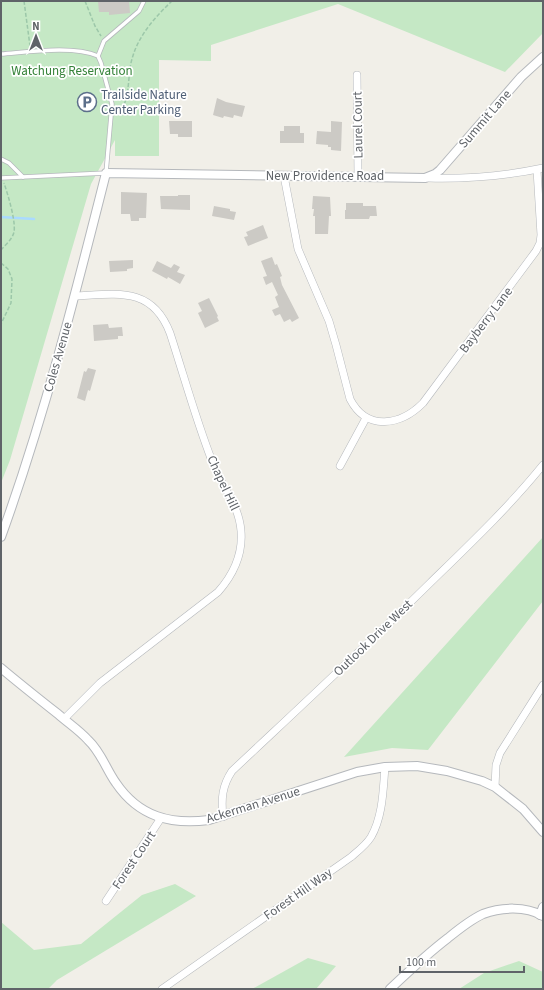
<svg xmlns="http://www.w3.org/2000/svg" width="544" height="990" font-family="'Source Sans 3',sans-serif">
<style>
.green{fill:#c5e8c5}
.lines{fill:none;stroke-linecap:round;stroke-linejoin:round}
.stream{stroke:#aadaff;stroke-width:2.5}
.building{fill:#cccac5}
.service-casing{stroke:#b5b8bc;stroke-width:5}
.minor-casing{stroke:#b5b8bc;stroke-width:8}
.tertiary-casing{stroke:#b5b8bc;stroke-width:10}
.path{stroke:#9cc7a9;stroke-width:1.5;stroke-dasharray:4 2;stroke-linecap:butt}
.service{stroke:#fff;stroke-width:3.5}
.minor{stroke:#fff;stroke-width:7}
.tertiary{stroke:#fff;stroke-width:8}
.labels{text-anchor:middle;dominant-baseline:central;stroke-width:3.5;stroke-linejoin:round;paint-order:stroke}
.park-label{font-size:13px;fill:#348238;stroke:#fff}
.service-label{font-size:13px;fill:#4e5e75;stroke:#fff;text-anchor:start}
.street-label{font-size:13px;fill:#5f6368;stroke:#fff}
</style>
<rect width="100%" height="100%" fill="#f1efe8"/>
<g class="green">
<path d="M1,1H543V33L505,72L338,4L211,45V61L159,60V156H115V140L91,184L10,460L1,483Z"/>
<path d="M543,537V601L428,750L392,748L344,757Z"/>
<path d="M175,884L196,896L57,980L48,989H1V922L34,950L81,944L142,895Z"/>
<path d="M308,958L336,966L316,989H252Z"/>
<path d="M519,961L543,972V989H459L484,973Z"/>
</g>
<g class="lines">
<path class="stream" d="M1,217L34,219"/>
</g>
<g class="building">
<path d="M98,1H129L130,13L109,15V12H99Z"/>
<path d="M217,98L226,102L245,106L242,117L234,115L233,118L224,116L223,118L213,115Z"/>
<path d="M169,121H192V137H178V134H170Z"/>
<path d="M331,121L342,122L341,151L331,150V147H328V145L316,144L317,131L331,132Z"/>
<path d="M284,126H300V133H304V143H280V131H284Z"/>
<path d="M121,192L147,193L146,218H139V221H131L130,214H121Z"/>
<path d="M178,195H190V210L161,209L160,196H178Z"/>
<path d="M313,196L330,197L331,216H329L328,234H315V216H313L314,209H312Z"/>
<path d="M346,203H363V206H376L377,216H370L369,219H345V210H346Z"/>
<path d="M214,206L230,209V211L236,212L234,220L212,216Z"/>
<path d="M263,225L268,238L248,246L244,237L248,236L246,232Z"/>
<path d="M272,257L275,265L277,264L282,276L280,277L282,285L299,318L292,322L290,319L284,322L280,314L275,316L272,310L279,307L275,297L278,295L272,282L266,285L263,277L267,276L261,261Z"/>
<path d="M133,260V268L127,269V271L110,272L109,261Z"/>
<path d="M157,261L171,268L174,264L180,267L177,272L185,275L180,284L168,277L167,279L152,271Z"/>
<path d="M209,298L218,316L217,317L219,321L205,328L198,313L202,311L198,303Z"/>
<path d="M108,324L109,328L122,327L123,336H118V339L94,341L93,325Z"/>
<path d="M88,368L96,370L90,391L88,390L85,401L77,398L84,371L86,372Z"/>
</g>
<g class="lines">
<defs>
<g id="service">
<path d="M1,54C28,52 73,45 98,56L101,63L112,104L106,173L1,178"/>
<path d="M98,56L104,41L139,11L144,1"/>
<path d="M1,159L9,163L23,177"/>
</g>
<g id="minor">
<path d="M357,75L358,176"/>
<path d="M284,176L298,249L329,321L336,345L350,399C367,432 401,425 423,403L536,251L540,243L541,235L537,170"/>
<path d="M428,178C466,179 505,176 543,168"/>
<path d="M340,466L366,418"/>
<path d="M64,719L100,683L218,592C233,575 243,555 241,531C239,504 221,486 212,461C196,420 184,376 170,333C152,286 117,294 75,296"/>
<path d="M495,787L496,765L500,753L543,685"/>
<path d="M223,817C221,799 222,786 232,771C298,709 365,647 430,583C469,545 509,507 543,465"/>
<path d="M106,901L161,818"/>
<path d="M162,989L351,857C358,851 366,845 371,837C383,816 383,790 385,767"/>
</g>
<g id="tertiary">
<path d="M1,537C44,418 75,296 106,173L425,178L435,174L440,170L521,77L543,57"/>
<path d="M1,668C20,684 39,699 58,714C68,723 79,730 88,740C101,752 106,769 116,783C139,817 171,825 209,820L357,772L385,767L417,766L447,771L482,781L495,787L523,809L543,832"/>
<path d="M540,915L543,907"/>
<path d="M390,989C409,971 427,954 448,938C459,929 470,920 483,914C501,907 526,906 543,916"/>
</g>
</defs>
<use href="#service" class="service-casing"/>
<use href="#minor" class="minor-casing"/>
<use href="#tertiary" class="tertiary-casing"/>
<g class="path">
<path d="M24,1L30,46"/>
<path d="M85,1L95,26L101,36"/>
<path d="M117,114C131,104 127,75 132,59C138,36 155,17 172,1"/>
<path d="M1,250C5,245 12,240 14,232C16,221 8,195 4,183"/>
<path d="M1,263L8,269L12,279L11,303L1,324"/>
</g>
<use href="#service" class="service"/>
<use href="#minor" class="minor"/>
<use href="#tertiary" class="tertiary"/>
</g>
<defs>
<symbol id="parking-ring" viewBox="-11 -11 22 22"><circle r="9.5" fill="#fff" stroke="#5c6f8a" stroke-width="1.5"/><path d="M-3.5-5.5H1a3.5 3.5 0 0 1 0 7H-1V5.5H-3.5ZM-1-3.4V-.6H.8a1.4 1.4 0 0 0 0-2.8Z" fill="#5c6f8a"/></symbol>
</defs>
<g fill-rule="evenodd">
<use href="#parking-ring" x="76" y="91" width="22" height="22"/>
</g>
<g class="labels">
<g class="park-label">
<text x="72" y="71">Watchung Reservation</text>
</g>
<g class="service-label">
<text x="101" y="95">Trailside Nature<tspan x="101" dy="15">Center Parking</tspan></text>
</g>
<g class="street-label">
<text transform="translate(485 119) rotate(-49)">Summit Lane</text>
<text transform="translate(358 125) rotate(-91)">Laurel Court</text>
<text x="325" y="176">New Providence Road</text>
<text transform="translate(486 320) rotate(-53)">Bayberry Lane</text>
<text transform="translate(58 357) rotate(-74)">Coles Avenue</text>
<text transform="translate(223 483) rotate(65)">Chapel Hill</text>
<text transform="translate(373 638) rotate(-44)">Outlook Drive West</text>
<text transform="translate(253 805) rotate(-17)">Ackerman Avenue</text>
<text transform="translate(134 860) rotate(-56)">Forest Court</text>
<text transform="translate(298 894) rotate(-35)">Forest Hill Way</text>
</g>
</g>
<rect width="544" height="990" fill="none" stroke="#5f6368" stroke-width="4"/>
<g transform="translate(36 36)" stroke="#ffffff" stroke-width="3" paint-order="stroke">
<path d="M0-3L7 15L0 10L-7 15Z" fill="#5f6368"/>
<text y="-6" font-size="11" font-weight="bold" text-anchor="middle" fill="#5f6368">N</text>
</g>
<path d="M400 966v6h124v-6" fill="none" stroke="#5f6368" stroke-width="2"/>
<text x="406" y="966" font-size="12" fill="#5f6368" stroke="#ffffff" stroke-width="3" paint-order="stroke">100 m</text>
</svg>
